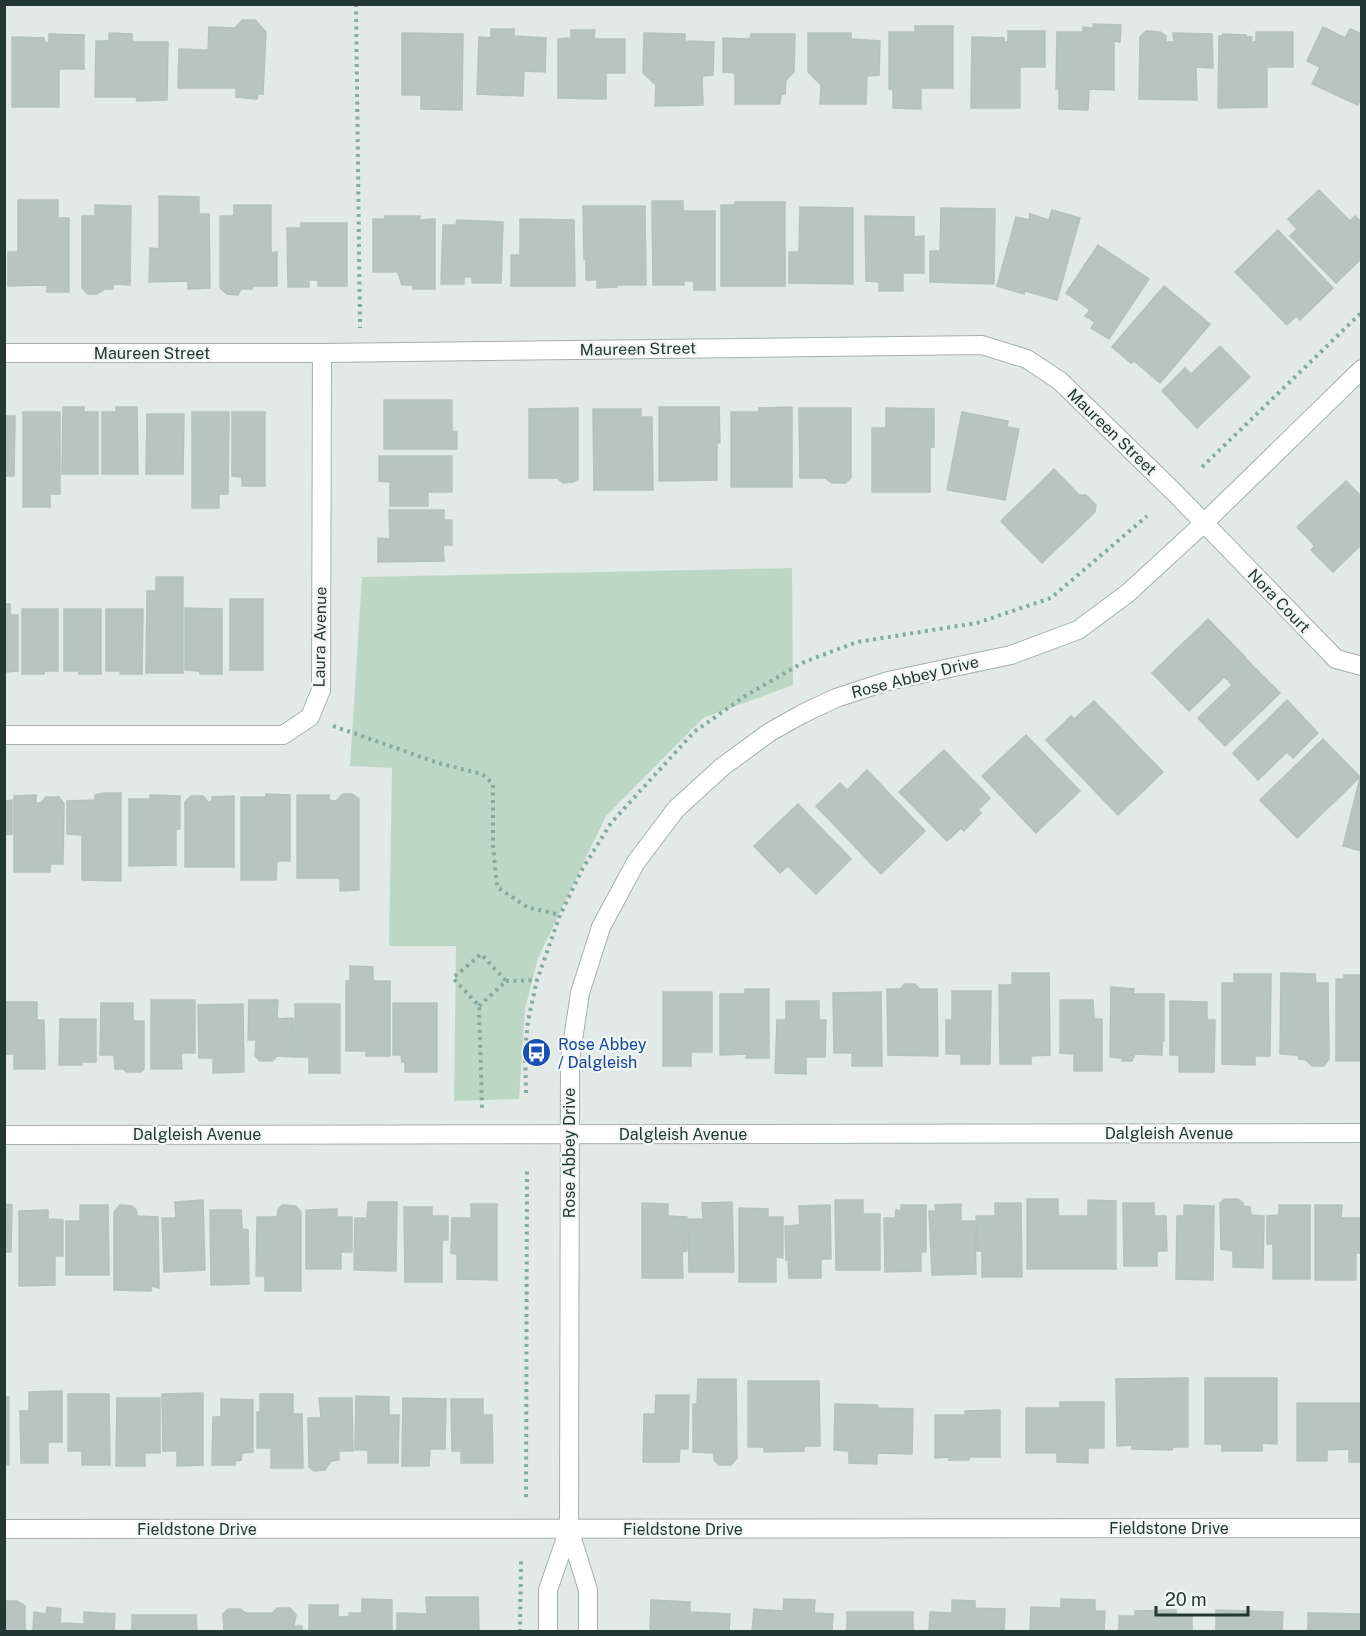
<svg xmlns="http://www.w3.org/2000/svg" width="1366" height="1636" font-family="'Public Sans',sans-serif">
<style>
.green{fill:#bcd8c5}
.building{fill:#b7c4bf;stroke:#b4c2bd;stroke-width:1.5}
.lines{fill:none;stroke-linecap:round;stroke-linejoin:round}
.minor-casing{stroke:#a4b1ad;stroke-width:20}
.tertiary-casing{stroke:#a4b1ad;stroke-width:20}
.path{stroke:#85aaa0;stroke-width:4;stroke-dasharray:3 4.5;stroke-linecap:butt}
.minor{stroke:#fff;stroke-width:18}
.tertiary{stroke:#fff;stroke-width:18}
.labels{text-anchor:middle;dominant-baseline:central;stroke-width:4.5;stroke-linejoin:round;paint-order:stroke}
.street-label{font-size:16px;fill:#233834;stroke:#f1f7f4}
.transit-label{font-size:16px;fill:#164399;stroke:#f1f7f4;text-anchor:start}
</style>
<rect width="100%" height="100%" fill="#e1eae6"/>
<path class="green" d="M792,568L793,685L703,718L606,816L538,958L525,1009L519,1099L454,1101L456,946H389L392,768L350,766L362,577Z"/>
<g class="building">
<path d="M242,20H255L266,32L263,94H258L257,99L236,97V88H178L179,49L208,50L209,27L235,28Z"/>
<path d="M1093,24L1121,25L1120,42L1114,41V90L1089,89L1088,110L1059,109V89H1056L1057,32H1083V27L1093,28Z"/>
<path d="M915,26H953V88H921V109L893,108V89H889V32H915Z"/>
<path d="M1323,27L1345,38L1350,29L1362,34V97L1358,105L1312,84L1320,67L1307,61Z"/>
<path d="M491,29H514V36L546,38L545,72L524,71L523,96L477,94L479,37L491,38Z"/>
<path d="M571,30H595L594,39H625V73H606V99L558,98V39L571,38Z"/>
<path d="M1008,31H1045V67H1020V108H971L972,37L1004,38V42H1008Z"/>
<path d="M1146,31L1160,32L1166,36V42H1174L1173,33L1212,34L1213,68L1196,67L1197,100L1139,99L1140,37Z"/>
<path d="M1256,32H1293V67H1267V107L1218,108L1219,36H1223V34L1246,35V37H1252L1251,42H1256Z"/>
<path d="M109,33L132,34V42H168L167,100L137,101L136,97H95L96,41H109Z"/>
<path d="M402,33L463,34L462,110L421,109V95H402Z"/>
<path d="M644,33L685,34V41L714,42L713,75L702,76L703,105L655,106L656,85L643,73Z"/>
<path d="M808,33H851V39L880,41L879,75L867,76L866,104H820L821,85L808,72Z"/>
<path d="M49,34L84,35V69H59V107H12V37L44,38V42L49,43Z"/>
<path d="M751,34H795L794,72L786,80L785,94H781L780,104H735V73L723,72V38L750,39Z"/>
<path d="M1319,190L1350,221L1355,216L1362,222V258L1336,283L1290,236L1297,229L1288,219Z"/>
<path d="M159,196L199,197V214H209L210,288L188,289V281L149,282L150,248L159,249Z"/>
<path d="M18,200H58V218H69V292H47V285L8,286V252H18Z"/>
<path d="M652,201H683V211H715V290H694V281H684V285H653Z"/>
<path d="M735,202H785V286H721V205H735Z"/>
<path d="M95,205L131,206L130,285L113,284V289H105L97,294H88L82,288V216H95Z"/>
<path d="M234,205H271V253L277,252V286H252V289H241L238,295L227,294L220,288V216H234Z"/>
<path d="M583,206H645L646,285H617V287L597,288V280H586V258L584,259Z"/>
<path d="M800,207L853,208V284L789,283V252H799Z"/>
<path d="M941,208L995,209L994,284L930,282V251H940Z"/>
<path d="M1052,210L1080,218L1057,300L1025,291L1024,294L997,286L1016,217L1029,220L1030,214L1049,220Z"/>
<path d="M385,216H420L419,220L435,219V289H413V285H402L398,272H373V219H385Z"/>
<path d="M865,216L914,217V237L924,236V273H903V291H879V282L866,281Z"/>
<path d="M520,219L574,220L575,286H511V255H520Z"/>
<path d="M457,220L503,222L501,283H472V277H464V284H441L443,225H456Z"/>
<path d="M301,223H347V286H318V280H309V287H288L287,228H301Z"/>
<path d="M1278,230L1333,288L1300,320L1296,316L1287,325L1235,272Z"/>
<path d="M1098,245L1149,279L1109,339L1091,328L1095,322L1085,316L1090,310L1066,293Z"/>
<path d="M1164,286L1210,324L1160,383L1134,361L1131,363L1112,347Z"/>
<path d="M1220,346L1250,377L1197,428L1162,391L1185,368L1191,374Z"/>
<path d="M384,400H452V431L457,432V449H384Z"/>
<path d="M63,407H84V412H98V474H62Z"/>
<path d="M116,407H137L138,474H102V412H116Z"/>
<path d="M659,407H719L720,443L717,442V480L659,481Z"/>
<path d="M792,407V487H731V412H759V408Z"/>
<path d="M578,408V479L573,482L563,483L557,478H529V409Z"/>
<path d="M799,408H851V478L845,483H832L825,478H800Z"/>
<path d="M886,408L934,409V447H930V492H872V428H886Z"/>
<path d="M593,409H641V417H652L653,490H594Z"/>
<path d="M23,412H60V494H50V507H23Z"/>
<path d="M192,412H229L228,494H219V508H192Z"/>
<path d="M232,412H265V486H242V477L232,476Z"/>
<path d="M962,412L1008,421L1007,427L1019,429L1005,500L947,490Z"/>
<path d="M147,414H184L183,474H146Z"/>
<path d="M4,416H15L14,476H4Z"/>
<path d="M379,456H452V492H428V506H390V482L379,481Z"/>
<path d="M1054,469L1079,495H1086L1096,505L1095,512L1042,563L1001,521Z"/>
<path d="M1346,481L1362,497V544L1333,572L1311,550L1315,546L1297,527Z"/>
<path d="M389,510H444V520H452V545H443L444,561L378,562V538L390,539Z"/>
<path d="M156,577H183V673H146L147,591H156Z"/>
<rect x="230" y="599" width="33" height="71"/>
<path d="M4,604H10V615H18V671L4,672Z"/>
<path d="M185,608L222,609V674H200V671L185,670Z"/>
<path d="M22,609H58V671H44V674H22Z"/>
<path d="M64,609H101V674H79V671H64Z"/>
<path d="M106,609H143L142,674H120L121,671H106Z"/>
<path d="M1208,619L1245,657L1189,711L1152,673Z"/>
<path d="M1245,658L1280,693L1225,746L1198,718L1232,685L1225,677Z"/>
<path d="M1287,700L1318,733L1293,758L1287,752L1258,780L1233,753Z"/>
<path d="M1094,701L1163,772L1118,815L1046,740L1071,716L1074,719Z"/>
<path d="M1026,735L1080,791L1036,833L982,776Z"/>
<path d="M1323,739L1360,777L1297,838L1260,800Z"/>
<path d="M944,750L990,798L978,810L981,813L964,831L961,828L947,841L899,792Z"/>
<path d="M867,770L925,831L881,874L816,806L840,783L847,790Z"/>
<path d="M1360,778H1362V851L1343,846Z"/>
<path d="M104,793H121V881L82,880V835L67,834V801L95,800V795Z"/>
<path d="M266,794L290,795V861H277L276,880H241V797H266Z"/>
<path d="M343,794H352L359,799V890L340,891V878H297V795H329V800L336,801Z"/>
<path d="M36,795V803H41L46,797H59L64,804L63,864H50V872H14V796Z"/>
<path d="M150,795L180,796V829H176V865L129,866V799H150Z"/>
<path d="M191,796H203L208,802H212V797L234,796V867H185V802Z"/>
<path d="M12,800V834L4,835V801Z"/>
<path d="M798,804L851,859L816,894L788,866L780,873L754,846Z"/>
<path d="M350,966L373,967V981H390V1056H366V1051H346V981H350Z"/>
<path d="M1012,973H1049L1050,1055L1031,1056V1064H1000L999,985H1012Z"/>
<path d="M1281,973L1315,974L1316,983H1328L1329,1059L1324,1066H1312L1306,1060L1299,1059L1298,1055L1280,1054Z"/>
<path d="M1234,974H1271L1270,1056H1255V1065L1222,1064V983H1234Z"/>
<path d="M1344,975H1362L1361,1061H1336V979H1344Z"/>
<path d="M905,984H915L920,989H937L938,1056L888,1055L887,989H900Z"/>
<path d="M1111,987L1134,989L1133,994H1164V1041H1162V1055L1135,1054L1132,1061H1122L1123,1058L1110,1057Z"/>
<path d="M745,989H769V1058H746L747,1054L720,1055V994H745Z"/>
<path d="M952,991H991L990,1064H961V1054H946V1020H952Z"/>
<path d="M663,992H712V1052H691V1066H663Z"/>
<path d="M881,992L882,1066H852V1053H834L833,993Z"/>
<path d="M151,1000H195V1053H181L182,1069H151Z"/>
<path d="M249,1000H278L277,1019L293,1018L294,1057L277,1056L272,1061H260L255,1056L256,1040H248Z"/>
<path d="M1060,1000H1093L1094,1019H1102V1071H1074V1054L1060,1053Z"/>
<path d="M786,1001H819V1020H826L825,1057H806V1074L775,1073L777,1020H786Z"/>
<path d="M1170,1001L1207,1002V1020H1215L1214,1072H1179V1055H1170Z"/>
<path d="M4,1002H37V1020H44L45,1069H14V1054H4Z"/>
<path d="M101,1003H133V1021H144V1069L141,1072H127L123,1069H115L114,1055H100Z"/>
<path d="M393,1003H437V1072H405V1062H402L401,1055H393Z"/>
<path d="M243,1004L244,1072L213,1073V1058H199L198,1005Z"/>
<path d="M295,1004H340V1073H309V1057H295Z"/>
<path d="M60,1019H96V1062H82V1065H59Z"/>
<path d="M1027,1199H1058V1216H1088V1200L1116,1201V1269H1027Z"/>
<path d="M1225,1199H1238L1243,1203V1206L1250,1207L1251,1215L1264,1216L1263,1268L1233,1267V1251L1221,1249L1220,1203Z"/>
<path d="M203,1200L205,1270L164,1272L162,1218H176L175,1202Z"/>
<path d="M835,1200H863V1214H880V1270H836Z"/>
<path d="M368,1202H397L396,1271L354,1270L355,1218H367Z"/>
<path d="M732,1202L734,1272H689L688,1219H703L702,1203Z"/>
<path d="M642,1203L668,1204V1216L687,1217V1251L682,1252L683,1278H642Z"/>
<path d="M995,1203H1021L1022,1277H982V1251H977L976,1216H995Z"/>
<path d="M1123,1203H1154V1216H1166L1167,1251H1157V1266H1124Z"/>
<path d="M4,1204L12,1205L11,1252H4Z"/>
<path d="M471,1204H497V1280L457,1279V1254L451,1253L452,1218H471Z"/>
<path d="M961,1204V1221H975L976,1274L932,1275L929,1211H936L935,1205Z"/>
<path d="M80,1205H108L109,1275H66V1221H80Z"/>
<path d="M120,1205L132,1206L137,1211V1216L158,1217L159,1288L151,1286V1291L114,1290V1212Z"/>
<path d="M282,1205L296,1206L301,1212V1291H265V1276H256L257,1217H277L278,1210Z"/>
<path d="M830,1205L831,1259H821V1278H789L788,1259L786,1260L785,1226L800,1225L799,1206Z"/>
<path d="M901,1205H926V1252H921V1271L885,1272L884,1218H895L896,1210L901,1211Z"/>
<path d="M1184,1205L1214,1206L1213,1280L1176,1279L1177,1216H1184Z"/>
<path d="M1279,1205H1310V1279H1273V1244H1267V1216L1279,1215Z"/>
<path d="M1315,1205H1342L1341,1218H1361V1253H1356V1280H1315Z"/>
<path d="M404,1207H432V1216H448V1240H442V1282H405Z"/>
<path d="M739,1208L768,1209V1217H783V1258L776,1257V1282H739Z"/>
<path d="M337,1209V1217H352V1252H341V1269H306V1210Z"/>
<path d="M48,1210V1219L63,1220V1256H55V1285L19,1286V1211Z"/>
<path d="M210,1210H241L242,1229L248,1230L249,1284L211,1285Z"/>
<path d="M1188,1378V1447H1173L1172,1450L1132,1449V1445L1117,1446L1116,1379Z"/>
<path d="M1205,1378H1277V1444L1262,1443V1451H1222V1444H1205Z"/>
<path d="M698,1379H736L737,1458L731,1465H719L714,1460V1453L693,1452V1404H697Z"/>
<path d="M748,1381H819L820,1446H804V1451L764,1452V1447H748Z"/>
<path d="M62,1391V1442H48V1463H21L20,1411H29V1392Z"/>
<path d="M203,1393V1465L177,1466V1451H163L162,1394Z"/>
<path d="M68,1394H109L110,1465H82V1451H68Z"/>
<path d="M260,1394H293V1414H302L303,1468H271V1448H257V1412H260Z"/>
<path d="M656,1395H689L688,1449H680L679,1462H643L644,1414H655Z"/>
<path d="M356,1396L389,1397V1415H399L398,1463H368V1450H355Z"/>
<rect x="4" y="1397" width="5" height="68"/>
<path d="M117,1398H160V1453H145V1466H116Z"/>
<path d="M319,1398H352L353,1451H339V1460L331,1461L325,1470L314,1471L309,1467L308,1418H321Z"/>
<path d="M403,1398L446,1399L445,1449H430L429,1466H402Z"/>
<path d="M221,1399L253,1400V1452L242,1453L241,1460L235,1461V1465H212L213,1417H221Z"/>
<path d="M451,1399H483V1415H492L493,1463H461V1451H452Z"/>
<path d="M1060,1402H1104V1448H1088V1463L1057,1462V1453H1026V1408H1060Z"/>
<path d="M1297,1403H1362V1462H1349V1449L1327,1450V1461H1297Z"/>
<path d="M835,1404L877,1405L878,1408L913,1409L912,1454L877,1453V1464L849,1463V1451L834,1450Z"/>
<path d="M1000,1410V1457H969V1460H949V1457L935,1458V1415H965V1411Z"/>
<path d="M426,1597H478L479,1632H397V1613L427,1614Z"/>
<path d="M362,1599L392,1600V1632H309V1605H338V1617H349V1613H362Z"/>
<path d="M784,1599L815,1600L814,1613L833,1614L832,1632H752L754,1609L783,1611Z"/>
<path d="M1061,1599L1095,1600V1611H1105L1104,1632H1030L1031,1607L1061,1608Z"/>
<path d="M651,1600L690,1602V1612L730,1614L729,1632H650Z"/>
<path d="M952,1600L975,1601V1608L1005,1609L1004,1632H929L930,1612L952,1613Z"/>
<path d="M7,1601H17L25,1606V1632H4V1602Z"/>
<path d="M47,1607L61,1609L60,1623L84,1624V1612L115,1614L114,1632H33L34,1612L46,1614Z"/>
<path d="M277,1608H290L296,1615L294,1626H302V1632H217L224,1631L223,1614L228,1609H240L246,1613H272Z"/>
<path d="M1173,1610H1176V1616H1192V1632H1119V1616H1135V1611Z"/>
<path d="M1216,1610L1283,1612L1282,1632H1216Z"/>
<rect x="847" y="1612" width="66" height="20"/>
<path d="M1308,1613L1362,1614V1632H1308Z"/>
<path d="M132,1615H196L197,1632H132Z"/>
</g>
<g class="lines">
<defs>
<g id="minor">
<path d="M4,353H322L982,345L1027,359L1060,381L1175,493L1336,659L1362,666"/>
<path d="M4,735H283L310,717L321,690L322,353"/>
<path d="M4,1135L1362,1133"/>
<path d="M4,1529L1362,1528"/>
</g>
<g id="tertiary">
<path d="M548,1632V1590L569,1529"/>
<path d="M588,1632V1590L569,1529L570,1060L580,993L601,927L636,862L676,809L722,767L770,732L802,714L836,698L888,681L1011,655L1078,630L1128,593L1204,523L1362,369"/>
</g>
</defs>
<use href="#minor" class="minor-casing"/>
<use href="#tertiary" class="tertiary-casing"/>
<g class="path">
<path d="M356,4L360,328"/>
<path d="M1202,467L1362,312"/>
<path d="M333,726L438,763L482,774L493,784V845L497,887L527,907L560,915"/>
<path d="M506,981L537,980"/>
<path d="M479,1006L506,981L481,954L453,978L479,1006L482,1109"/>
<path d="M526,1093L525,1051L528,1021L537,980L560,915L583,868L611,823L694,732L745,696L804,662L857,642L977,623L1051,598L1147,516"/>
<path d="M526,1497L527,1170"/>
<path d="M520,1632L521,1560"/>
</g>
<use href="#minor" class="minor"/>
<use href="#tertiary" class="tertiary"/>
</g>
<defs>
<symbol id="bus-disc" viewBox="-11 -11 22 22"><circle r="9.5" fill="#1a4fb4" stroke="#f1f7f4"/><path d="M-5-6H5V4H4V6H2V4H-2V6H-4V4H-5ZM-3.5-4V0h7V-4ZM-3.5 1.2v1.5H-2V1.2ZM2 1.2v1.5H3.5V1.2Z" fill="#fff"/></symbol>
</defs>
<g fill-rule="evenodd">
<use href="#bus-disc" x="520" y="1036" width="33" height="33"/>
</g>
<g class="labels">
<g class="street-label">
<text transform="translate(638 349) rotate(-1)">Maureen Street</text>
<text x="152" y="353">Maureen Street</text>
<text transform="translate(1112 432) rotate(44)">Maureen Street</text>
<text transform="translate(1279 601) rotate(46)">Nora Court</text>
<text transform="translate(320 637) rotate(-89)">Laura Avenue</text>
<text transform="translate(915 677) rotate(-14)">Rose Abbey Drive</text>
<text x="1169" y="1133">Dalgleish Avenue</text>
<text x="197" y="1134">Dalgleish Avenue</text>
<text x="683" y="1134">Dalgleish Avenue</text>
<text transform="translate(569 1153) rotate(-90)">Rose Abbey Drive</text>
<text x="1169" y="1528">Fieldstone Drive</text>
<text x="197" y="1529">Fieldstone Drive</text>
<text x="683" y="1529">Fieldstone Drive</text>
</g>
<g class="transit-label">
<text x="558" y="1044">Rose Abbey<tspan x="558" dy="18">/ Dalgleish</tspan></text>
</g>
</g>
<rect width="1366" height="1636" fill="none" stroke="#233834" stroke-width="12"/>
<path d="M1156 1606v9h92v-9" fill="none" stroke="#233834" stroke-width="3"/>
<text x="1165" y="1606" font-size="18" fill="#233834" stroke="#f1f7f4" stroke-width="4.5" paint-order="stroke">20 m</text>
</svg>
